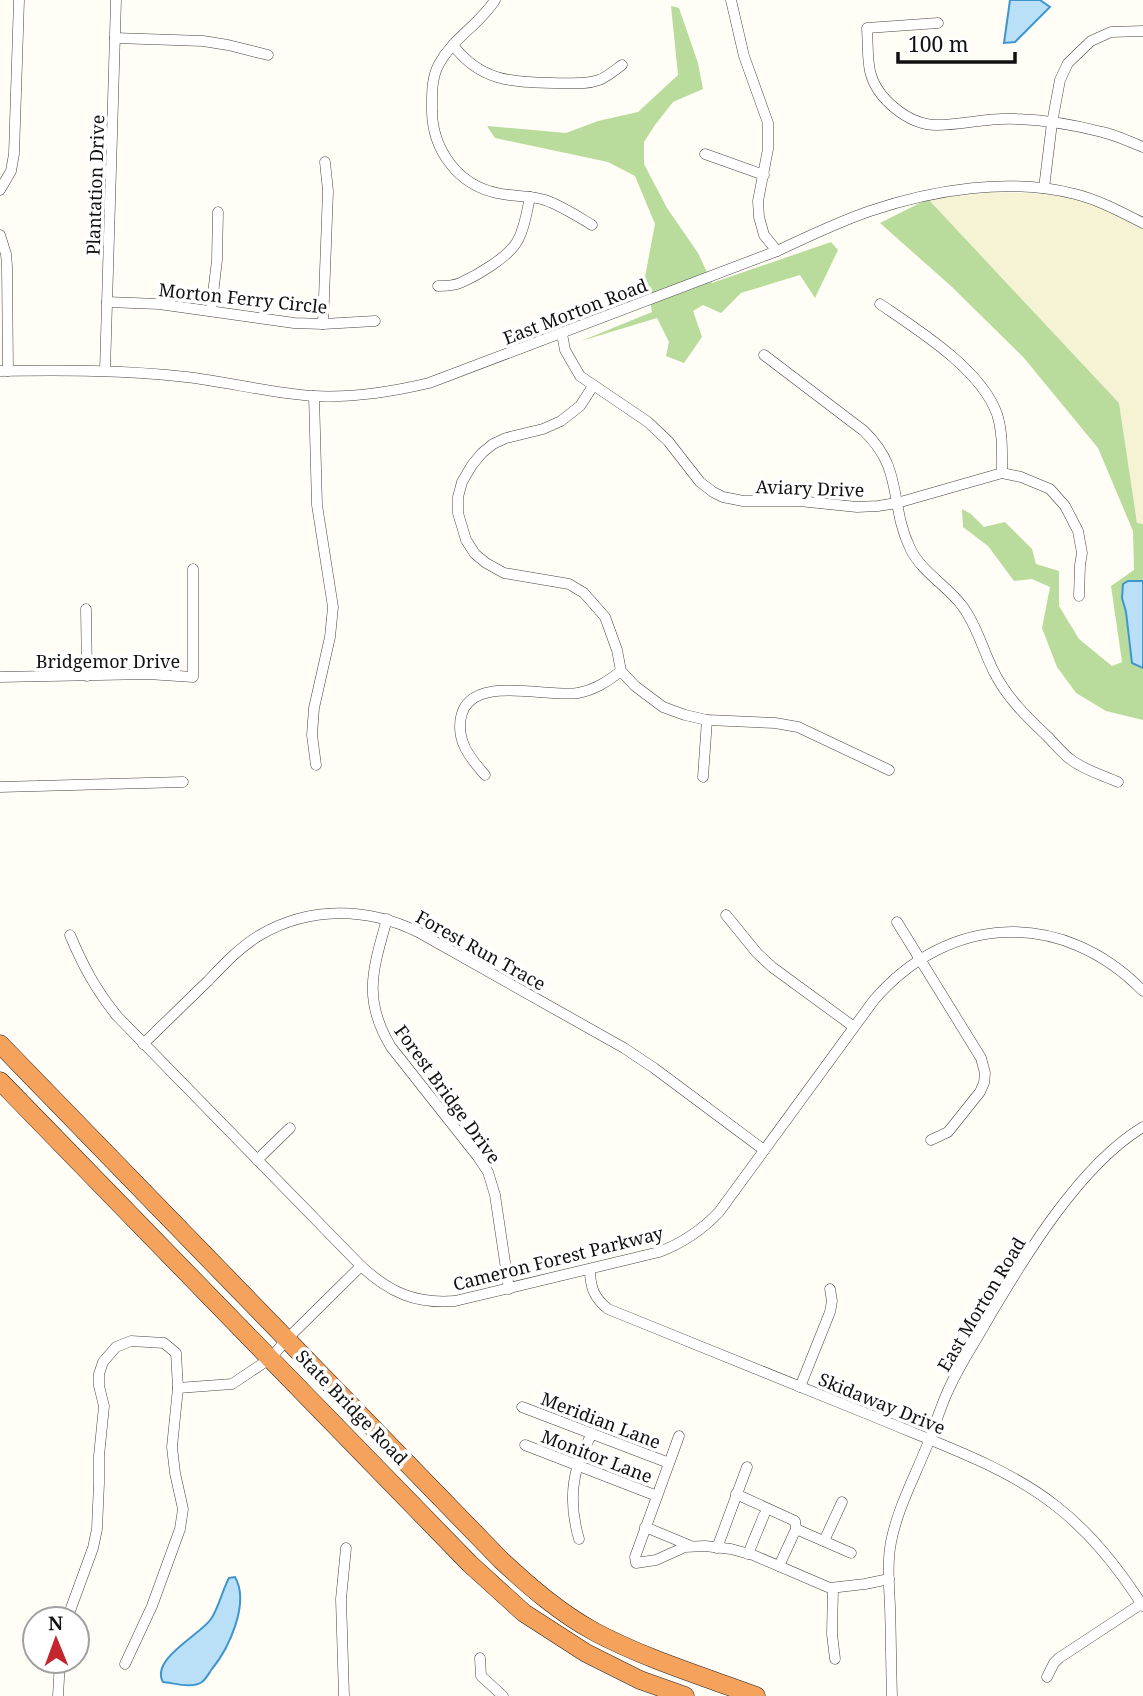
<svg xmlns="http://www.w3.org/2000/svg" width="1143" height="1696" font-family="'Noto Serif',serif">
<style>
.farmland{fill:#f6f3d4}
.forest{fill:#b9dc9c}
.water{fill:#b9e0f7;stroke:#3f96cf;stroke-width:2}
.lines{fill:none;stroke-linecap:round;stroke-linejoin:round}
.street-casing{stroke:#444;stroke-width:11}
.highway-casing{stroke:#222;stroke-width:19}
.street{stroke:#fff;stroke-width:10}
.highway{stroke:#f5a25d;stroke-width:18}
.labels{text-anchor:middle;dominant-baseline:central;stroke-width:7;stroke-linejoin:round;paint-order:stroke}
.street-label{font-size:18px;fill:#111;stroke:#fff}
</style>
<rect width="100%" height="100%" fill="#fffdf5"/>
<path class="farmland" d="M992,192L1055,194L1092,203L1143,228V524H1137L1119,403L928,199Z"/>
<g class="forest">
<path d="M671,6L679,8L698,63L703,89L673,102L655,125L644,142V164L667,208L698,253L712,283L831,242L838,250L815,298L800,275L741,293L721,313L703,305L693,311L702,337L684,363L666,356L669,342L657,318L581,341L652,312L645,277L655,224L635,176L608,162L495,138L487,126L566,133L598,121L638,112L678,75Z"/>
<path d="M928,199L1119,403L1137,523L1143,524V720L1106,711L1076,693L1057,667L1042,628L1050,587L1032,579L1014,581L988,546L963,527L962,509L971,514L984,527L1005,522L1032,549L1036,564L1059,571V606L1079,639L1112,666L1122,662L1111,586L1134,570L1133,531L1098,448L1024,358L952,287L880,223Z"/>
</g>
<g class="water">
<path d="M1010,0H1040L1050,7L1015,42L1004,43Z"/>
<path d="M1128,581H1143V668L1132,663L1126,612L1122,598L1123,584Z"/>
<path d="M235,1577C250,1603 229,1648 212,1669C209,1673 206,1679 202,1682C192,1689 174,1683 163,1682C150,1659 200,1635 211,1619C219,1607 222,1591 229,1578Z"/>
</g>
<g class="lines">
<defs>
<g id="street">
<path d="M495,0C480,24 453,38 439,64C431,79 432,95 432,112C433,150 458,185 497,193C513,197 529,195 545,200C562,206 577,216 592,225"/>
<path d="M731,0L744,56L768,123V149L758,201L759,217L764,235L777,251"/>
<path d="M938,23L867,28C868,42 867,57 870,71C876,98 908,125 937,125C963,125 990,117 1017,119C1045,120 1075,125 1102,132C1116,135 1130,142 1143,147"/>
<path d="M115,38L203,41L228,45L268,55"/>
<path d="M453,45C481,82 512,82 556,83C570,83 585,85 599,80C607,77 615,70 622,65"/>
<path d="M705,154L764,175"/>
<path d="M1044,188L1052,123L1060,80L1068,63L1091,41L1111,32L1143,31"/>
<path d="M0,190L11,171L14,154L19,0"/>
<path d="M0,235L6,254L7,266L8,371"/>
<path d="M438,286C446,286 453,286 460,283C478,275 509,257 518,240C525,227 527,211 530,197"/>
<path d="M107,302L159,304L294,323L323,324L375,321"/>
<path d="M880,304C918,330 981,369 997,414C1003,433 1002,453 1002,473"/>
<path d="M211,311L217,260L218,212"/>
<path d="M323,324L328,191L325,162"/>
<path d="M562,334L565,350L580,376L648,422L668,441L700,482L713,492L723,497L743,501H799L857,507L878,506L897,503L1002,473L1021,477L1050,489L1065,506L1078,531L1082,553L1080,565L1079,596"/>
<path d="M764,355L864,431C904,469 889,504 910,548C921,572 948,586 963,607C977,626 983,650 993,670C1006,697 1026,716 1047,736C1055,744 1062,753 1070,759C1084,770 1102,775 1118,782"/>
<path d="M0,371C62,370 124,370 186,377C229,382 270,393 313,396C351,398 391,392 429,383L777,251C807,237 838,222 870,211C932,190 1010,177 1075,194C1099,200 1121,212 1143,223"/>
<path d="M105,371L116,0"/>
<path d="M593,386L580,406L561,421L543,429L506,438L493,444L482,453L472,465L462,482L458,497V513L466,540L475,554L486,563L504,573L569,584L584,593L605,617L617,650L621,671L635,686L663,707L685,715L707,720L775,723L798,727L889,770"/>
<path d="M314,396L317,505L333,607L330,637L314,708L312,735L316,765"/>
<path d="M86,609L87,676"/>
<path d="M0,677L148,674L193,677V569"/>
<path d="M485,775C470,758 456,741 461,717C470,673 546,698 578,693C595,690 608,681 621,671"/>
<path d="M703,777L707,720"/>
<path d="M0,787L183,782"/>
<path d="M726,915L757,953L772,967L854,1027"/>
<path d="M387,919C373,969 362,999 391,1047L478,1157L488,1172L495,1195L509,1289"/>
<path d="M897,922L981,1058L985,1073L984,1083L980,1092L948,1132L931,1140"/>
<path d="M70,935C83,966 96,990 117,1016L361,1266C390,1293 416,1304 455,1301L659,1252C683,1243 701,1231 719,1212L874,1000C949,913 1063,909 1143,991"/>
<path d="M143,1044C165,1023 186,1002 208,981C224,964 240,947 260,935C310,906 367,907 418,932L624,1048L654,1068L764,1150"/>
<path d="M257,1160L290,1128"/>
<path d="M590,1269C590,1287 594,1298 608,1309C697,1345 786,1381 875,1417C934,1442 1006,1466 1056,1506C1092,1534 1118,1568 1143,1606"/>
<path d="M800,1387L830,1312L832,1301L830,1289"/>
<path d="M522,1407L669,1463"/>
<path d="M679,1436L635,1557L636,1563L656,1560L685,1547L705,1546L731,1549L753,1555L830,1588L865,1584L889,1579"/>
<path d="M525,1445L657,1496"/>
<path d="M736,1494L795,1521L796,1529L779,1566"/>
<path d="M645,1527L691,1546"/>
<path d="M796,1529L851,1553"/>
<path d="M579,1539C572,1515 570,1490 578,1465C581,1454 587,1444 592,1433"/>
<path d="M824,1541L842,1502"/>
<path d="M717,1548L747,1467"/>
<path d="M748,1554L764,1515"/>
<path d="M833,1588L832,1634L835,1659"/>
<path d="M67,1619L93,1548L97,1529L99,1483V1456L104,1406L99,1386V1374L103,1362L116,1347L131,1341L164,1343L176,1353L178,1388L232,1384L271,1358L286,1340L361,1266"/>
<path d="M480,1658L481,1676L503,1696"/>
<path d="M125,1664L152,1606L180,1529L183,1509L175,1473L172,1447L178,1388"/>
<path d="M1047,1677L1054,1663L1059,1658L1141,1604"/>
<path d="M58,1696L60,1661"/>
<path d="M344,1696L341,1599L346,1548"/>
<path d="M892,1696C891,1666 891,1636 890,1606C889,1585 887,1563 891,1542C897,1511 912,1482 924,1453C933,1433 938,1413 947,1393C958,1367 974,1344 988,1319C1025,1256 1080,1165 1143,1127"/>
</g>
<g id="highway">
<path d="M0,1044L501,1560C530,1587 560,1613 595,1632C646,1659 702,1676 756,1696"/>
<path d="M0,1081L470,1564L524,1613L586,1653L640,1680L685,1696"/>
</g>
</defs>
<use href="#street" class="street-casing"/>
<use href="#highway" class="highway-casing"/>
<use href="#street" class="street"/>
<use href="#highway" class="highway"/>
</g>
<g class="labels">
<g class="street-label">
<text transform="translate(95 185) rotate(-88)">Plantation Drive</text>
<text transform="translate(243 298) rotate(6)">Morton Ferry Circle</text>
<text transform="translate(575 311) rotate(-21)">East Morton Road</text>
<text transform="translate(810 488) rotate(2)">Aviary Drive</text>
<text x="108" y="661">Bridgemor Drive</text>
<text transform="translate(481 950) rotate(29)">Forest Run Trace</text>
<text transform="translate(448 1094) rotate(54)">Forest Bridge Drive</text>
<text transform="translate(558 1258) rotate(-14)">Cameron Forest Parkway</text>
<text transform="translate(981 1304) rotate(-59)">East Morton Road</text>
<text transform="translate(882 1403) rotate(22)">Skidaway Drive</text>
<text transform="translate(352 1407) rotate(46)">State Bridge Road</text>
<text transform="translate(601 1420) rotate(21)">Meridian Lane</text>
<text transform="translate(597 1456) rotate(21)">Monitor Lane</text>
</g>
</g>
<g transform="translate(56 1640) rotate(359)"><circle r="33" fill="#ffffff" stroke="#a0a0a0" stroke-width="2"/>
<path d="M0-5L12 26L0 18L-12 26Z" fill="#c4262e"/>
<text y="-10" font-size="19" font-weight="bold" text-anchor="middle" fill="#111111">N</text>
</g>
<path d="M898 52v10h117v-10" fill="none" stroke="#111111" stroke-width="3.5"/>
<text x="908" y="52" font-size="21" fill="#111111" stroke="#ffffff" stroke-width="5" paint-order="stroke">100 m</text>
</svg>
